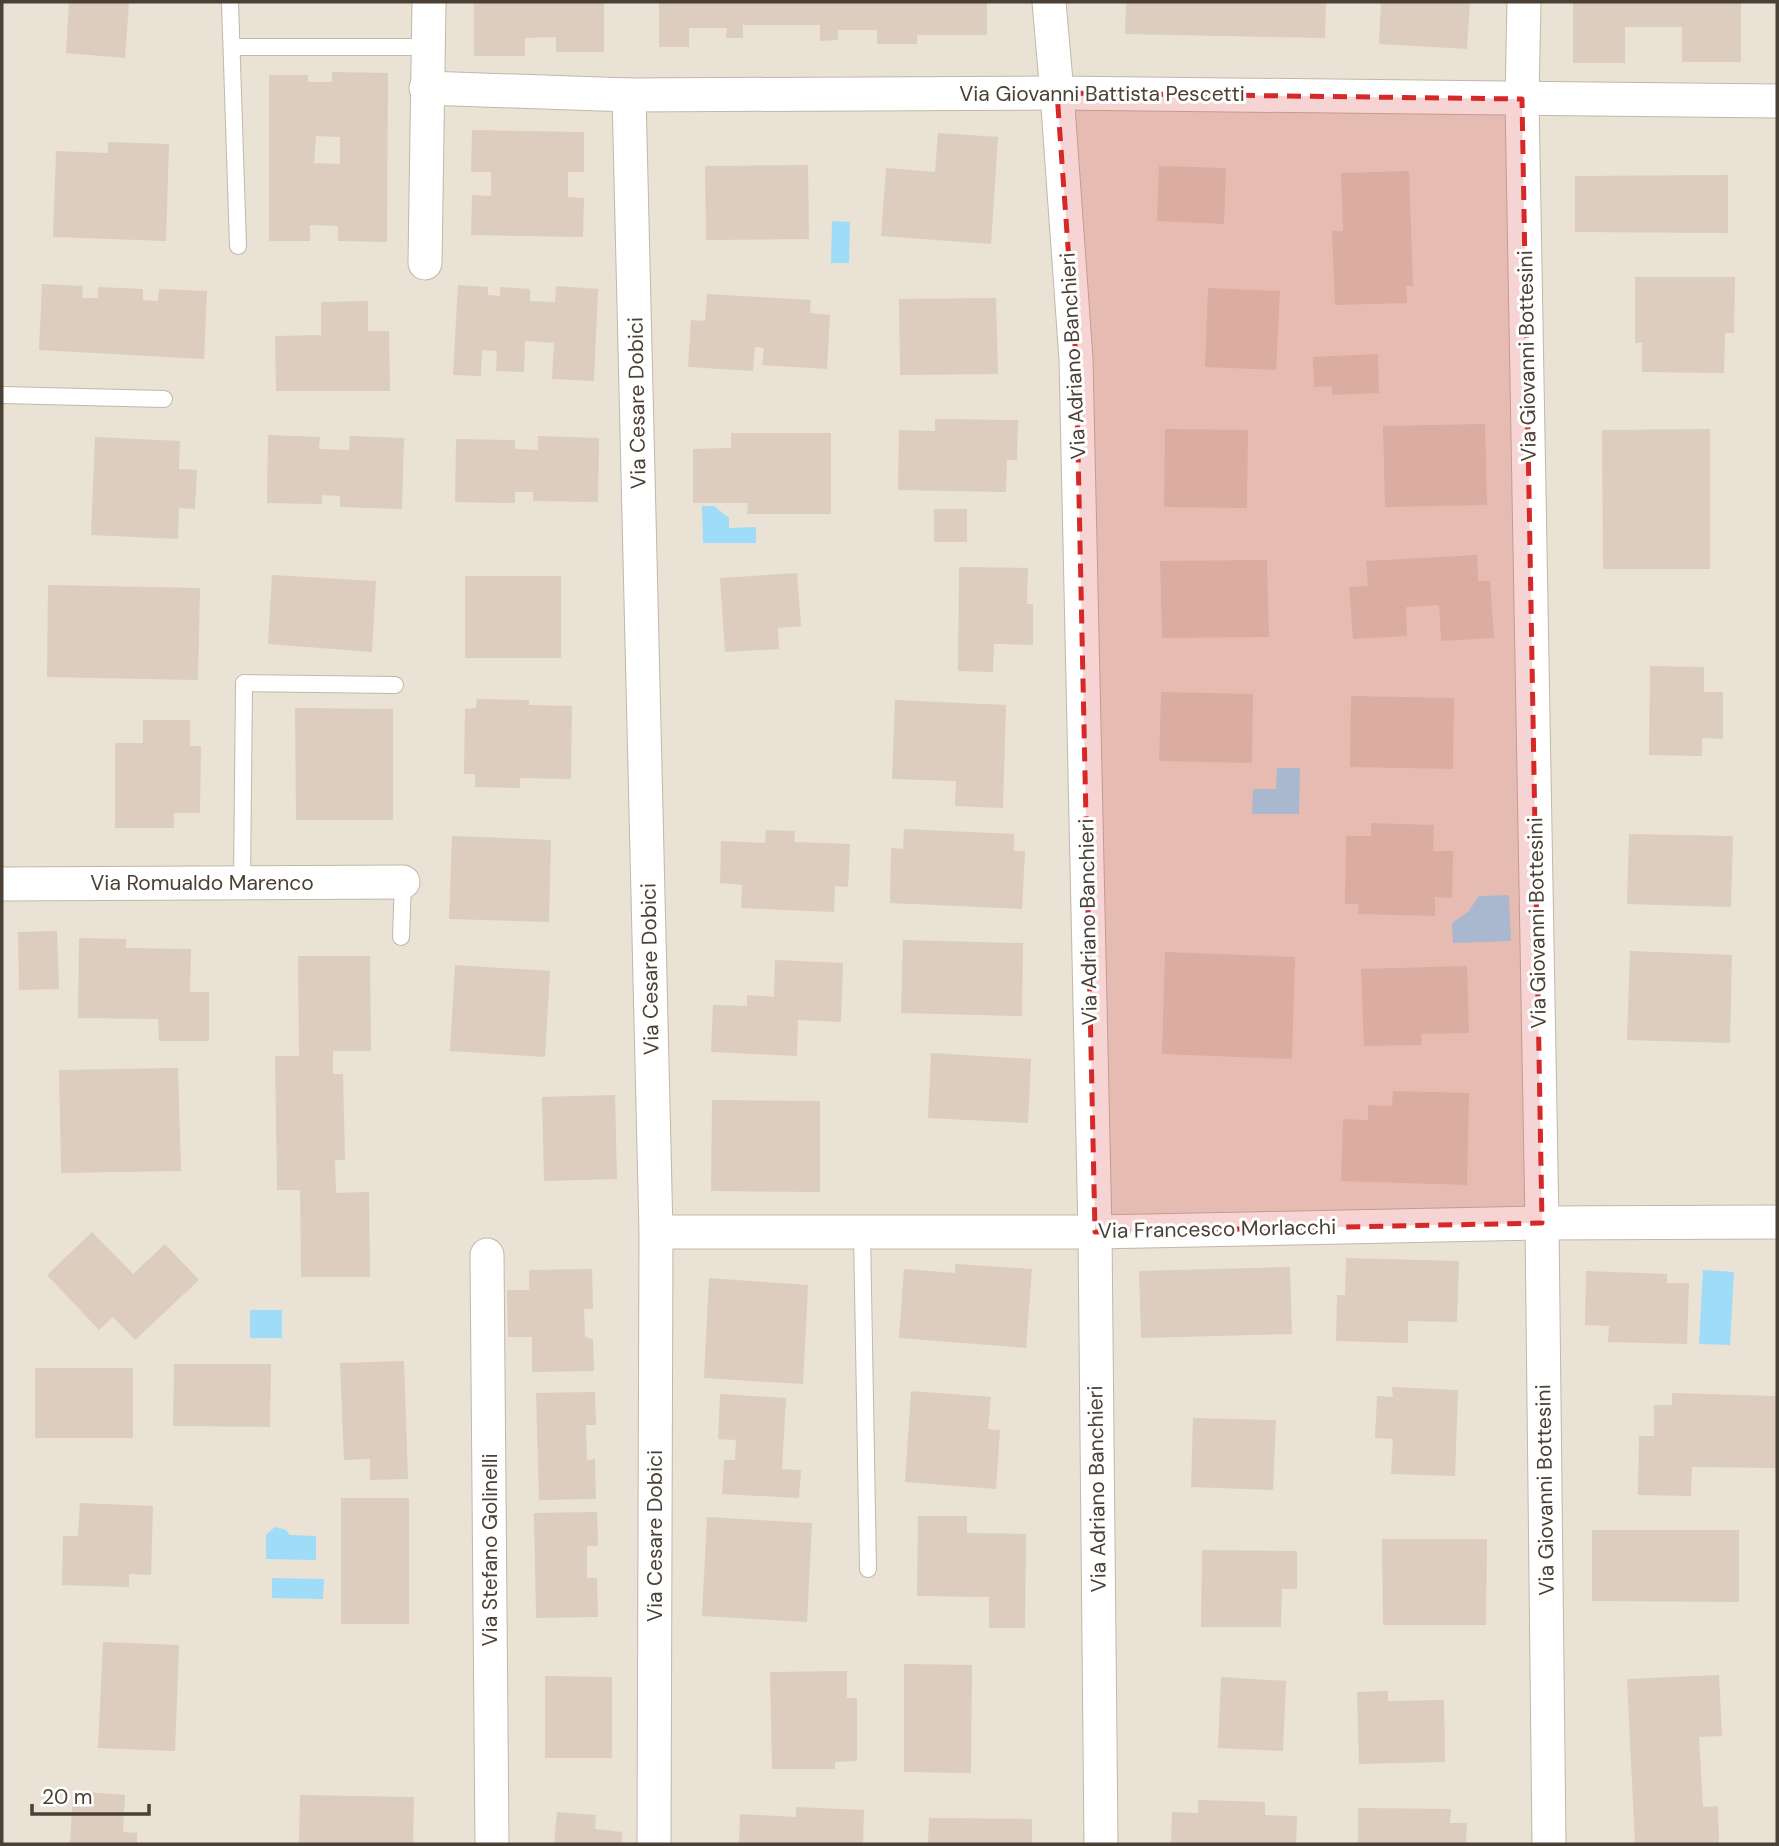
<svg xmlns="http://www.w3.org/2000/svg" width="1779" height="1846" font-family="'DM Sans',sans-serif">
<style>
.residential{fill:#eae2d5}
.water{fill:#9edcf8}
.building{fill:#dccdbf;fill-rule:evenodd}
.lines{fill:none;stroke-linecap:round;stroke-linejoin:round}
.lane-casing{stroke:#c2b7a9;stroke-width:18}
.street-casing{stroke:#c2b7a9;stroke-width:35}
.lane{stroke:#fff;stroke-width:16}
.street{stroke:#fff;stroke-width:33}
.marked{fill:#d62828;fill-opacity:0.2;stroke:#d62828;stroke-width:5;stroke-dasharray:14 9;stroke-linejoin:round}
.labels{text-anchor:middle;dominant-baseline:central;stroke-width:6;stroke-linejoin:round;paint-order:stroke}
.street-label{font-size:21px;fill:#4a4035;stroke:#fff}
</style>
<rect width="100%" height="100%" fill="#f6f0e8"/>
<rect class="residential" x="2" y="2" width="1775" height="1842"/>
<g class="water">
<path d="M832,221L850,222L849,263H831Z"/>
<path d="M702,506H714L729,518V528L756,527V543H703Z"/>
<path d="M1277,768H1300L1299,814H1252L1253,789H1276Z"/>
<path d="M1509,895L1511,941L1453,943L1452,923L1468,912L1479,896Z"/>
<path d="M1703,1270L1734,1272L1730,1345L1699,1344Z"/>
<rect x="250" y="1310" width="32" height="28"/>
<path d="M275,1527L286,1530L290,1535L316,1536V1560L266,1559V1535Z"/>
<path d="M272,1578L324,1579L323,1599L272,1598Z"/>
</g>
<g class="building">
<path d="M69,2H129L125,58L66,53Z"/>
<path d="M474,2H604V52H556V37L525,38V56H474Z"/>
<path d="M659,2H987V35H917V44H877V30H838V40L820,41V25H743V38H726L727,28H689V47H659Z"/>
<path d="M1126,2H1326L1325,38L1125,34Z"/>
<path d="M1381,2H1470L1467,49L1379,44Z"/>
<path d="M1573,2H1741V62H1682V27H1625V63H1573Z"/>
<path d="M332,72L388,73L387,242L338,241V226L310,225V241H269V75H308V82H332ZM316,136L340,137V164L314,163Z"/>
<path d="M472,130L584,132V172H568V197L584,198L583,237L471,235L472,195L491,196V172H471Z"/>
<path d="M938,133L998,137L991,244L881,236L886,168L935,172Z"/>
<path d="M108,142L169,144L166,241L53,237L56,151L108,153Z"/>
<path d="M808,165L809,239L706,240L705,166Z"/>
<path d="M1159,166L1226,168L1224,224L1157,221Z"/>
<path d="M1409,171L1413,286H1406L1407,303L1335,305L1332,231H1343L1341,173Z"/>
<path d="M1728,175V233L1575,232V176Z"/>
<path d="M1635,277H1735L1734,333H1725L1724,373L1642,372V343H1635Z"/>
<path d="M42,284L83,286L82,298H98V287L143,289V300L158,301L159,289L207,291L204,359L39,350Z"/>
<path d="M458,285L488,287V295L500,296V287L530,289V301L555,302L556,286L598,289L594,381L552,379L554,343L525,341L524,372L496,371L497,351L482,350L481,376L453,375Z"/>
<path d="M1208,288L1280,291L1276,370L1205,367Z"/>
<path d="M707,294L811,300L810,313L830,315L827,369L762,365L764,348L755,347L753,371L688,367L691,320L705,321Z"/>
<path d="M996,298L998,374L900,375L899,299Z"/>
<path d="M368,301V331H389L390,391H276L275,336L321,335V302Z"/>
<path d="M1378,354L1379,393L1332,395V386L1314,387L1313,357Z"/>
<path d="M935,419L1018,420L1017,460H1007L1006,492L898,490L899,430L935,431Z"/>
<path d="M1485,424L1487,505L1385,507L1383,426Z"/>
<path d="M1165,429L1248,430L1247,508L1164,507Z"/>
<path d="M1710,429V569H1603L1602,430Z"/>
<path d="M731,433H831V514H747L748,503H693V449L731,448Z"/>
<path d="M268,435L320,437L319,449L349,450L350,436L404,438L402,509L340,507V496L322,495V504L267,503Z"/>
<path d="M538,436L599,438L598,502L533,501V492H515V503L455,502L456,439L515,440V449L538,450Z"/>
<path d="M95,437L180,441L179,469L197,470L195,509L179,508L178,539L91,535Z"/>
<rect x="934" y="509" width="33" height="33"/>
<path d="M1477,555L1478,581H1490L1494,638L1441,641L1439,605L1406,607L1407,636L1353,639L1349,587L1368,586L1366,561Z"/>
<path d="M1267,560L1269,637L1162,638L1160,561Z"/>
<path d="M959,567L1028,568L1027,604H1033V645L994,644L993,672L958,671Z"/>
<path d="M797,573L801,626L778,628L779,649L725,652L720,578Z"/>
<path d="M272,575L376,581L372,652L268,644Z"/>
<rect x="465" y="576" width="96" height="82"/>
<path d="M48,585L200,588L198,680L47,677Z"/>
<path d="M1650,666L1704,667V692H1723V739L1702,738V756L1649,755Z"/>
<path d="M1161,692L1253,694L1252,763L1159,761Z"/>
<path d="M1351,696L1454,698L1453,769L1350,767Z"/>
<path d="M477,699L529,700V705L572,706L571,779L520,778V788L475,787V774H464L465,709L476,708Z"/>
<path d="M895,700L1006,705L1003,808L955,806L956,781L892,779Z"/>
<path d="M295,708L393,709V820H296Z"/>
<path d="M143,720H190V746H201L200,813H174V828H115V743H143Z"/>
<path d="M1371,823L1434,825L1433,851H1453L1452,898L1435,897V916L1358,914L1359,904H1345L1346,836H1371Z"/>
<path d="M904,829L1014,834V851H1025L1022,909L890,903L891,848L903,849Z"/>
<path d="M766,830L795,831L794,842L850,844L848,887L835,886L834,912L741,908L742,885L720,883L721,841L765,843Z"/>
<path d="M1629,834L1733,836L1731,907L1627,904Z"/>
<path d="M452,836L551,840L549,922L449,919Z"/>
<path d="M57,931L59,989L19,990L18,932Z"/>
<path d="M79,938L126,939V948L191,949L190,992H209V1041H159L158,1019L78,1018Z"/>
<path d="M903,940L1023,943L1022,1016L901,1013Z"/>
<path d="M1630,951L1732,955L1730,1043L1627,1040Z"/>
<path d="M1165,952L1295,957L1292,1059L1162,1054Z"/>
<path d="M298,956H370L371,1051H333V1074H343L345,1160H335L336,1193L369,1192L370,1277H301L300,1190H277L275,1056H299Z"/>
<path d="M775,960L843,963L841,1022L798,1020L797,1056L711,1052L713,1005L747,1006V995L774,997Z"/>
<path d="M455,965L550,971L545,1057L450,1051Z"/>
<path d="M1467,966L1469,1033L1421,1034L1422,1045L1364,1046L1361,969Z"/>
<path d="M931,1053L1031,1059L1028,1123L928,1118Z"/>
<path d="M178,1068L181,1171L61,1173L59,1070Z"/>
<path d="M1393,1091L1469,1093L1467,1185L1341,1181L1343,1119L1368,1120V1105L1392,1106Z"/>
<path d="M615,1095L617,1179L544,1181L542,1097Z"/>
<path d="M712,1100L820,1101V1192L711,1191Z"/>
<path d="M92,1232L133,1274L165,1244L199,1280L135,1340L113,1317L99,1330L47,1275Z"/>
<path d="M1346,1258L1459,1261L1457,1322L1408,1321V1343L1336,1341L1337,1295H1345Z"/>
<path d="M955,1264L1032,1269L1026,1348L899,1338L904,1269L955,1273Z"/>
<path d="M1290,1267L1292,1334L1141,1338L1139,1271Z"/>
<path d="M592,1269L593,1309H584L585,1337L593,1339L594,1371L532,1372V1337H508L507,1290H529V1270Z"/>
<path d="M1586,1271L1667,1274V1283H1689L1687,1344L1608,1342L1609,1326L1585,1325Z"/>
<path d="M709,1278L808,1285L803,1384L704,1378Z"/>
<path d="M404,1361L408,1479L370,1480V1459L344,1460L340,1363Z"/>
<path d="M174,1364H271L270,1427L173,1426Z"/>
<rect x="35" y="1368" width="98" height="70"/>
<path d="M1392,1387L1458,1390L1455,1476L1391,1474L1393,1439L1375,1438L1377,1396L1393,1397Z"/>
<path d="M911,1391L991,1397L988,1429L1000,1430L996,1489L905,1482Z"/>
<path d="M595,1392L596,1425H586L587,1460L595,1459L596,1499L539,1500L536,1393Z"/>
<path d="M1672,1393L1777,1396L1776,1468L1692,1467L1691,1496L1638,1495L1639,1436H1654V1405H1672Z"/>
<path d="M720,1394L786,1398L782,1469L801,1470L799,1498L722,1494L724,1460H735L736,1440L718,1439Z"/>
<path d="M1193,1418L1276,1420L1273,1490L1191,1487Z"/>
<rect x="341" y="1498" width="68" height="126"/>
<path d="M80,1503L153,1506L151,1575L129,1574V1587L62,1585L63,1536H78Z"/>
<path d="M597,1512L598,1546H587V1578H597L598,1617L536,1618L534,1513Z"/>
<path d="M918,1516H967V1533L1026,1534L1025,1628H989V1597L917,1596Z"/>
<path d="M707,1517L812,1523L807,1622L702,1616Z"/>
<path d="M1592,1530H1739V1602L1592,1601Z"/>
<path d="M1382,1539H1487L1486,1625H1383Z"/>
<path d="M1202,1550L1297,1551V1589H1282L1281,1627H1201Z"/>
<path d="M103,1642L179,1645L175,1751L98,1748Z"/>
<path d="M904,1664L972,1665L971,1773L904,1772Z"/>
<path d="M847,1671V1698H857V1761L835,1762V1769H772L770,1672Z"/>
<path d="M1719,1675L1722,1736L1699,1737L1703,1807L1718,1806L1719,1844H1635L1627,1679Z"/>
<path d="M545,1676L612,1677V1758H545Z"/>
<path d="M1221,1677L1286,1681L1283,1751L1218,1748Z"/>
<path d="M1388,1691V1701L1444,1700L1445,1762L1359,1764L1357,1692Z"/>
<path d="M73,1791L125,1795L123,1832L137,1833V1844H70Z"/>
<path d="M300,1795L414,1797L413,1844H299Z"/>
<path d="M1198,1800L1265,1802V1815L1297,1816L1296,1844H1171L1172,1812L1198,1813Z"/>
<path d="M796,1807L864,1810L863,1844H739L740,1814L796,1817Z"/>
<path d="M1358,1808L1451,1809L1450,1823H1467L1466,1844H1358Z"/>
<path d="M557,1812L596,1815L595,1829L622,1832V1844H554Z"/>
<path d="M929,1818L1032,1819V1844H928Z"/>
</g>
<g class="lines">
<defs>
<g id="lane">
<path d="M230,2L238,246"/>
<path d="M232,47H428"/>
<path d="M2,395L164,399"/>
<path d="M242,883L244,683L395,685"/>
<path d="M401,937L403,882"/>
<path d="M862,1232L868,1569"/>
</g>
<g id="street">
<path d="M1049,2L1057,93L1076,359L1095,1232L1101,1844"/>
<path d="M1524,2L1522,99L1542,1223L1549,1844"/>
<path d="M426,88L629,95L1057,93L1777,101"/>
<path d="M629,95L656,1232L654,1844"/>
<path d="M425,263L429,2"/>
<path d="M2,884L403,882"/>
<path d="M656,1232H1095L1542,1223L1777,1222"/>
<path d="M487,1255L492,1844"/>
</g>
</defs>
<use href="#lane" class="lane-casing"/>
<use href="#street" class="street-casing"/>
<use href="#lane" class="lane"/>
<use href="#street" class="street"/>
</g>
<path class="marked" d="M1057,93L1522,99L1542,1223L1095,1232L1076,359Z"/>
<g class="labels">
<g class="street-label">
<text x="1102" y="94">Via Giovanni Battista Pescetti</text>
<text transform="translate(1073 356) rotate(-93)">Via Adriano Banchieri</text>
<text transform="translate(1527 356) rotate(-91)">Via Giovanni Bottesini</text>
<text transform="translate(637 403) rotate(-91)">Via Cesare Dobici</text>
<text x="202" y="883">Via Romualdo Marenco</text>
<text transform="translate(1088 922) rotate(-91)">Via Adriano Banchieri</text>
<text transform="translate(1537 923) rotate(-91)">Via Giovanni Bottesini</text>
<text transform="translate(650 969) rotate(-91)">Via Cesare Dobici</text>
<text transform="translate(1217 1229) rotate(-1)">Via Francesco Morlacchi</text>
<text transform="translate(1097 1489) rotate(-91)">Via Adriano Banchieri</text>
<text transform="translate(1545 1490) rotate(-91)">Via Giovanni Bottesini</text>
<text transform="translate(655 1536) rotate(-90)">Via Cesare Dobici</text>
<text transform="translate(490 1550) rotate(-90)">Via Stefano Golinelli</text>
</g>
</g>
<rect width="1779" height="1846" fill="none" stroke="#4a4035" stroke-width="7"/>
<path d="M32 1804v10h117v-10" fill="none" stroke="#4a4035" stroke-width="3.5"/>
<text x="42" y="1804" font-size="21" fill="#4a4035" stroke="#ffffff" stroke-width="5" paint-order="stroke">20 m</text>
</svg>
